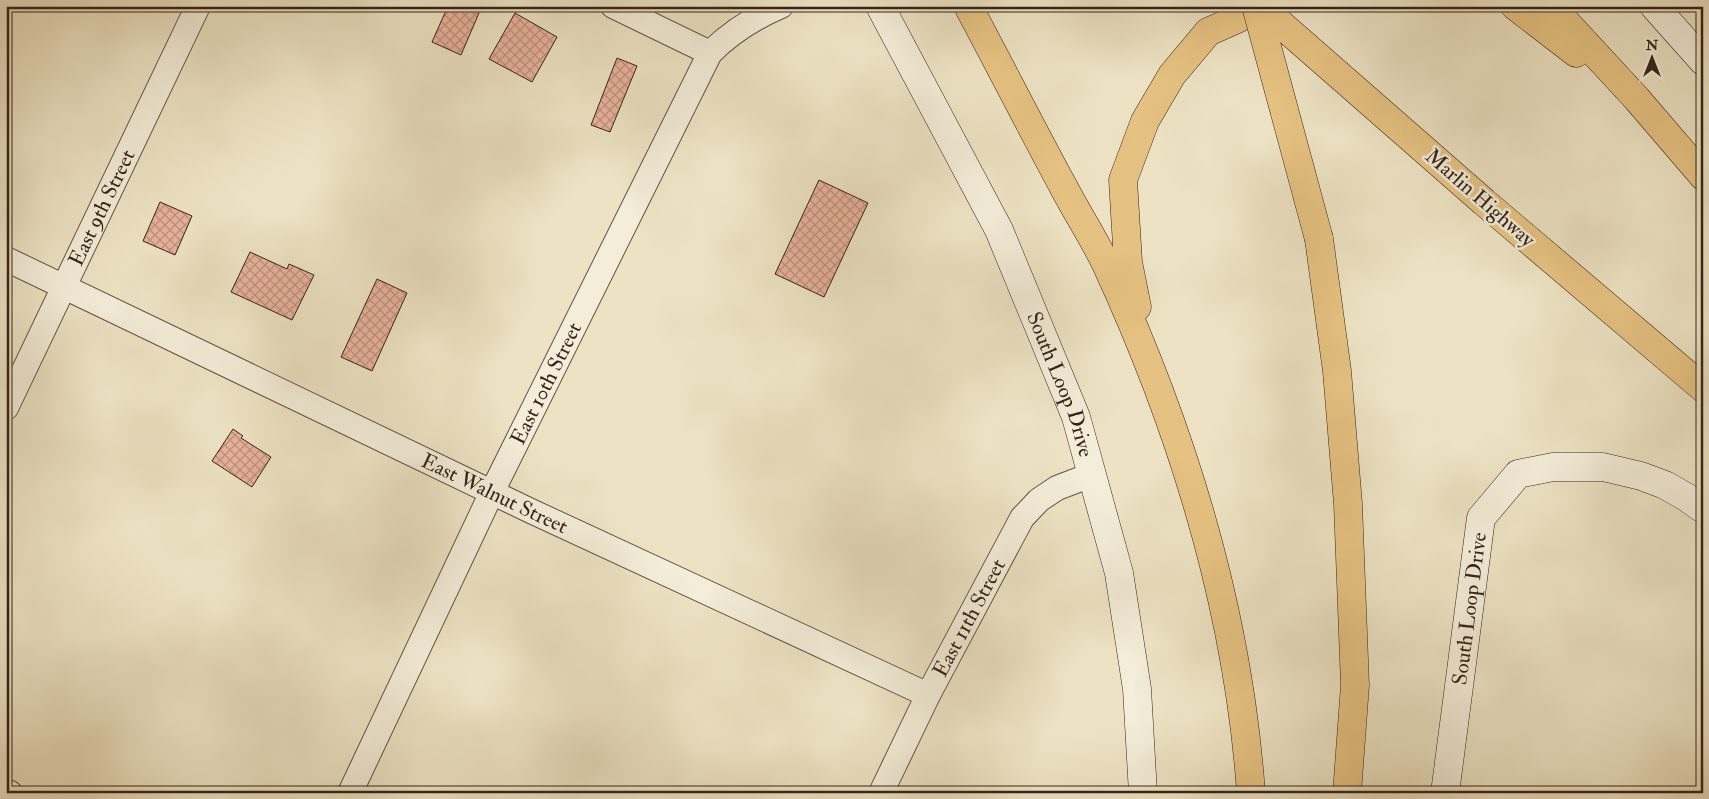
<svg xmlns="http://www.w3.org/2000/svg" width="1709" height="799" font-family="'IM FELL Double Pica',serif">
<style>
.building{fill:url(#building-cross-hatch);stroke:#342419}
.lines{fill:none;stroke-linecap:round;stroke-linejoin:round}
.street-casing{stroke:#625444;stroke-width:26}
.secondary-casing{stroke:#342419;stroke-width:29}
.highway-casing{stroke:#342419;stroke-width:29}
.street{stroke:#f3edd9;stroke-width:24}
.secondary{stroke:#f3edd9;stroke-width:28}
.highway{stroke:#e6c282;stroke-width:28}
.highway-bridge-casing{stroke:#342419;stroke-width:29;stroke-linecap:butt}
.highway-bridge{stroke:#e6c282;stroke-width:28}
.labels{text-anchor:middle;dominant-baseline:central;stroke-width:5;stroke-linejoin:round;paint-order:stroke}
.street-label{font-size:21px;fill:#342419;stroke:#f3edd9}
</style>
<defs>
<pattern id="building-cross-hatch" width="8" height="8" patternUnits="userSpaceOnUse" patternTransform="scale(1.25)"><rect width="8" height="8" fill="#e8b29b"/><path d="M0 0l8 8M0 8l8-8" fill="none" stroke="#bd917e"/></pattern>
</defs>
<rect width="100%" height="100%" fill="#ede3c4"/>
<filter id="stains"><feTurbulence type="fractalNoise" baseFrequency=".004" numOctaves="4"/><feColorMatrix values="0 0 0 0 .2 0 0 0 0 .09 0 0 0 0 .02 0 0 0 .5 -.17"/></filter>
<radialGradient id="worn" r=".72"><stop offset=".6" stop-color="#630" stop-opacity="0"/><stop offset="1" stop-color="#630" stop-opacity=".3"/></radialGradient>
<g class="building">
<path d="M448,6H482L461,55L432,42Z"/>
<path d="M515,13L557,37L532,82L489,59Z"/>
<path d="M617,58L637,66L610,132L591,125Z"/>
<path d="M819,180L868,203L824,297L775,274Z"/>
<path d="M160,202L192,216L175,255L143,241Z"/>
<path d="M250,252L287,269L289,264L314,275L292,320L231,292Z"/>
<path d="M377,279L407,293L372,371L341,357Z"/>
<path d="M233,429L243,436L241,438L271,457L252,487L212,461Z"/>
</g>
<g class="lines">
<defs>
<g id="street">
<path d="M613,6L710,53"/>
<path id="s1" d="M6,259L533,512L928,695"/>
<path id="s2" d="M6,408L198,6"/>
<path d="M6,791L10,793"/>
<path id="s3" d="M350,793L492,492L710,53C731,32 753,18 781,6"/>
<path id="s4" d="M881,793L928,695L1022,518L1039,500L1057,488L1091,475"/>
</g>
<g id="secondary">
<path id="s5" d="M880,6L999,230L1076,417L1119,573L1137,689L1143,793"/>
<path d="M1654,6L1703,61"/>
<path id="s6" d="M1445,793L1481,518L1518,474L1553,467H1603L1641,476L1665,485L1686,497L1703,509"/>
</g>
<g id="highway">
<path d="M968,6C1000,66 1031,127 1063,186C1077,213 1093,237 1106,264C1183,431 1238,609 1251,793"/>
<path d="M1515,6L1576,53"/>
<path d="M1551,6L1637,99L1703,176"/>
<path d="M1484,202L1703,388"/>
<path d="M1319,239L1337,371L1348,504L1355,685L1347,793"/>
<path d="M1137,307L1128,262L1123,180L1145,121L1172,75L1208,32L1266,6"/>
</g>
</defs>
<use href="#street" class="street-casing"/>
<use href="#secondary" class="secondary-casing"/>
<use href="#highway" class="highway-casing"/>
<use href="#street" class="street"/>
<use href="#secondary" class="secondary"/>
<use href="#highway" class="highway"/>
<defs>
<g id="highway-bridge">
<path d="M1256,6L1319,239"/>
<path d="M1260,6L1484,202"/>
</g>
</defs>
<use href="#highway-bridge" class="highway-bridge-casing"/>
<use href="#highway-bridge" class="highway-bridge"/>
</g>
<g class="labels">
<g class="street-label">
<text transform="translate(1480 198) rotate(41)">Marlin Highway</text>
<text stroke="none"><textPath href="#s2" startOffset="222">East 9th Street</textPath></text>
<text stroke="none"><textPath href="#s3" startOffset="454">East 10th Street</textPath></text>
<text stroke="none"><textPath href="#s5" startOffset="420">South Loop Drive</textPath></text>
<text stroke="none"><textPath href="#s1" startOffset="542">East Walnut Street</textPath></text>
<text stroke="none"><textPath href="#s6" startOffset="186">South Loop Drive</textPath></text>
<text stroke="none"><textPath href="#s4" startOffset="196">East 11th Street</textPath></text>
</g>
</g>
<rect width="1709" height="799" fill="none" stroke="#ede3c4" stroke-width="25"/>
<rect x="8" y="8" width="1694" height="784" fill="none" stroke="#342419" stroke-width="2.5"/>
<rect x="12" y="12" width="1684" height="774" fill="none" stroke="#342419"/>
<g transform="translate(1652 58)" stroke="#f3edd9" stroke-width="4" paint-order="stroke">
<path d="M0-4L9 19L0 12L-9 19Z" fill="#342419"/>
<text y="-8" font-size="14" font-weight="bold" text-anchor="middle" fill="#342419">N</text>
</g>
<rect width="100%" height="100%" filter="url(#stains)"/>
<rect width="100%" height="100%" fill="url(#worn)"/>
</svg>
